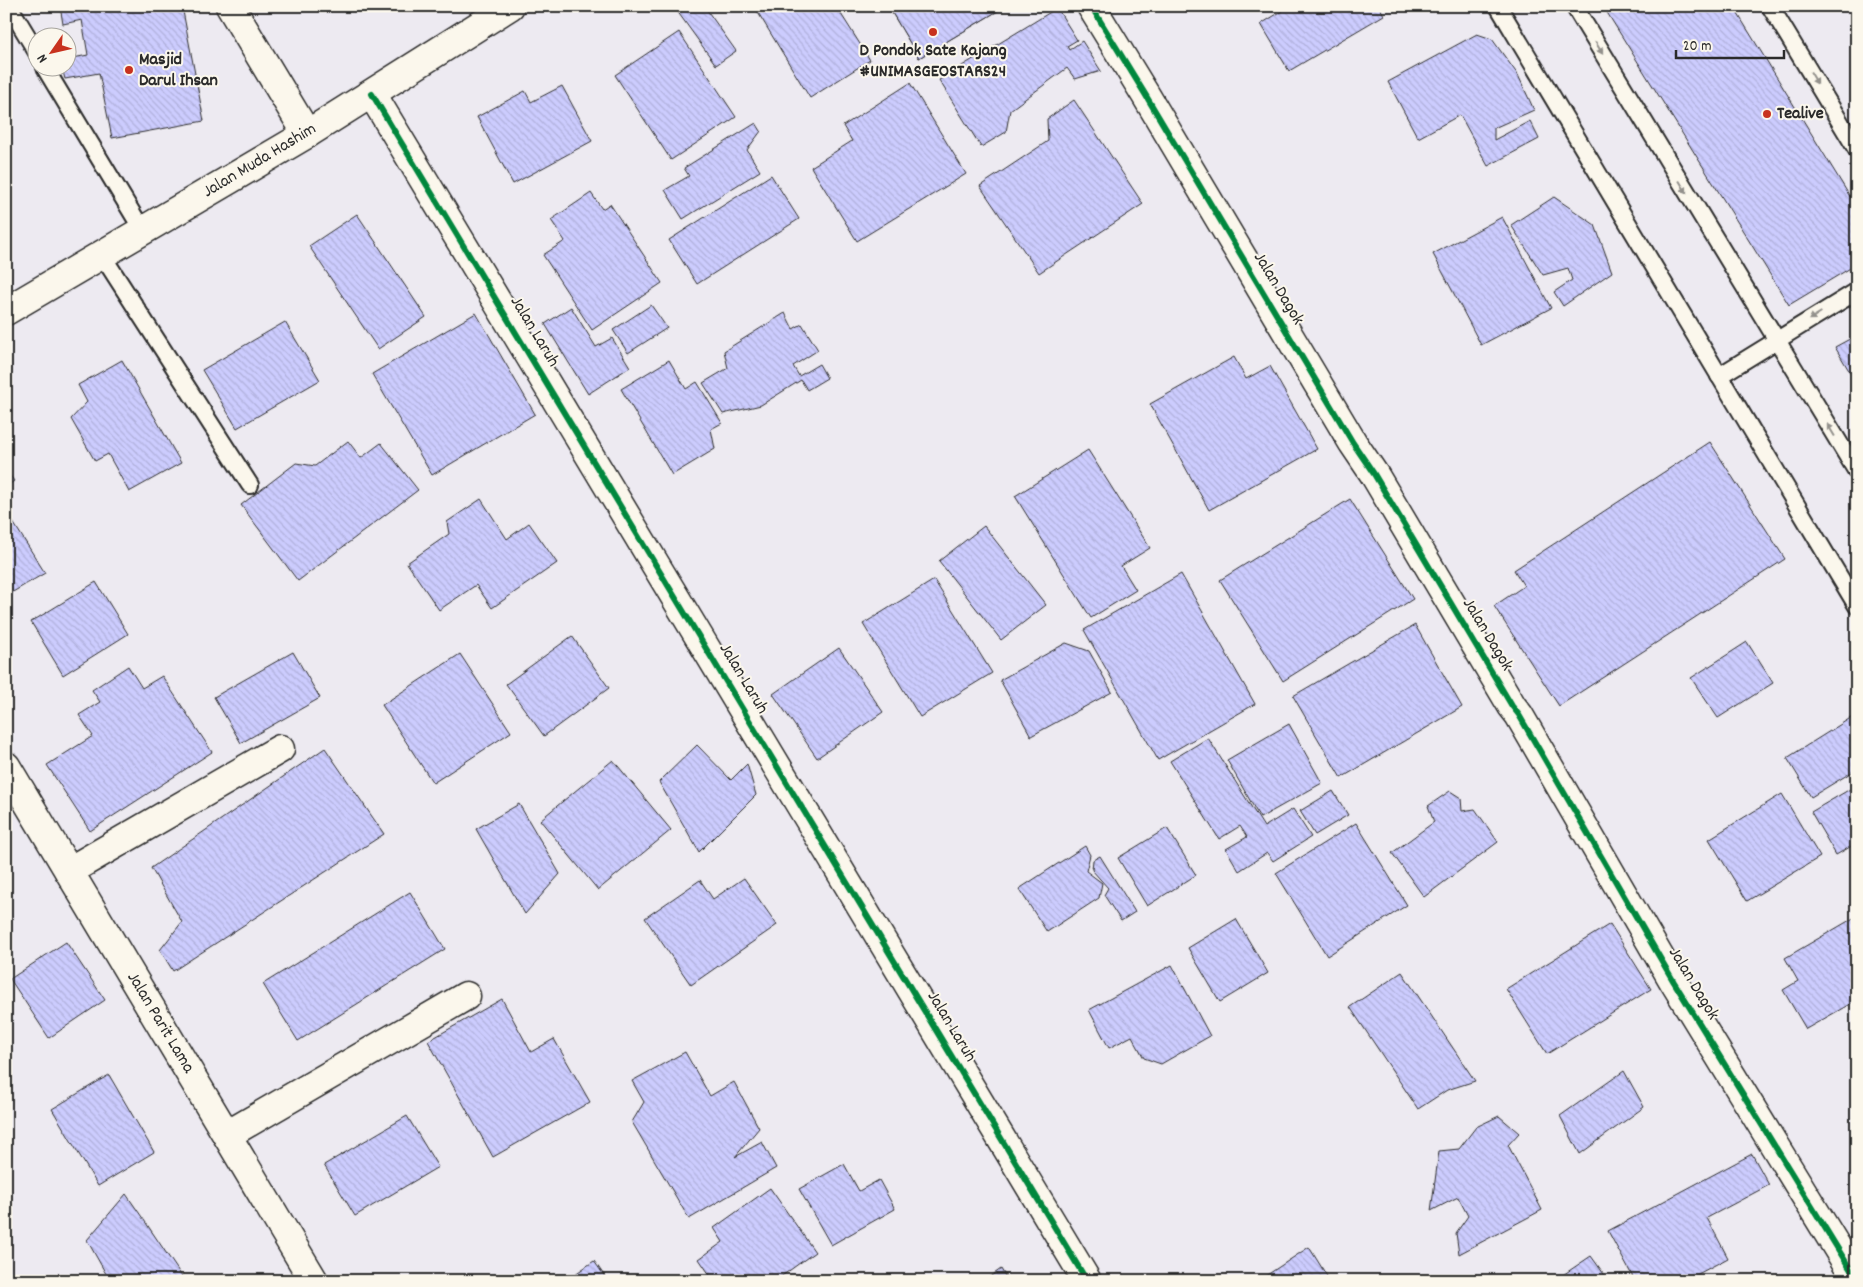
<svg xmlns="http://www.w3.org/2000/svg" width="1863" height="1287" font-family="Dekko,sans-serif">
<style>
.building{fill:url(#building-back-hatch);stroke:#2b2b2b}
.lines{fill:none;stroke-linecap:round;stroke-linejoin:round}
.service-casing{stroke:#2b2b2b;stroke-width:20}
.minor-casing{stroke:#2b2b2b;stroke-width:31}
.tertiary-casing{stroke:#2b2b2b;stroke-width:31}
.service{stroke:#fbf7ec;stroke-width:16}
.minor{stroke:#fbf7ec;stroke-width:28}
.tertiary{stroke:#fbf7ec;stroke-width:28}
.cycleway-casing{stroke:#fbf7ec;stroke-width:9}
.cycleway{stroke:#00873e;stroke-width:6}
.oneway{fill:#93918c}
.poi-dot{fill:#c8321e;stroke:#fbf7ec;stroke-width:2}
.labels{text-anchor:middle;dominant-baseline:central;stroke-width:4;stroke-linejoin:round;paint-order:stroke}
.poi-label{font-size:18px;font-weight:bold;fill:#2b2b2b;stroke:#fbf7ec;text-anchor:start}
.street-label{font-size:18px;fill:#2b2b2b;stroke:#fbf7ec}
</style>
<defs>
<pattern id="building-back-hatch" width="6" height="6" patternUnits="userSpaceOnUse" patternTransform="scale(1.25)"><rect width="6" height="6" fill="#ccccfe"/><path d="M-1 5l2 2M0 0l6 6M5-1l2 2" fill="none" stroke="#afafda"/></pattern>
</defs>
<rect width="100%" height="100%" fill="#edeaf1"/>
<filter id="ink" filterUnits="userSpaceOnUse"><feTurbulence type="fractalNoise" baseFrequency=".02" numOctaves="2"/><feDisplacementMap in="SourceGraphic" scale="10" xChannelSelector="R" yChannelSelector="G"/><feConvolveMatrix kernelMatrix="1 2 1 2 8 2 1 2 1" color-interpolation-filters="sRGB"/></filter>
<g filter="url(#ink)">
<g class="building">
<path d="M60,6H182L204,121L112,138L99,73L65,79L62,68H68V59L88,55L82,20L63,24Z"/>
<path d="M684,6H704L736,51L716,65L677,11Z"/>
<path d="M764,6H836L870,60L810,98L757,11Z"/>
<path d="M888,6H1006L919,58Z"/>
<path d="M888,6H1006L919,58Z"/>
<path d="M1290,6H1379L1384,15L1289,71L1261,24Z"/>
<path d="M1603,6H1733L1857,208V264L1789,305Z"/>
<path d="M1057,8L1077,40L1067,46L1069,50L1082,41L1101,71L1075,79L1067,68L1010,110L1006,132L981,147L939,80Z"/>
<path d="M679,32L736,117L671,160L615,75Z"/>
<path d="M1477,34L1492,39L1518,75L1534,110L1494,128V140L1530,121L1539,139L1488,166L1460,115L1418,138L1388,82Z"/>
<path d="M910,83L966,174L857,241L811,167L852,141L843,126Z"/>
<path d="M562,86L592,141L513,184L477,117L525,91L531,102Z"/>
<path d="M1074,100L1143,204L1039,273L980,186L1048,141L1047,119Z"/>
<path d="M756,123L761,131L747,150L760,171L683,219L665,190L689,176L684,168Z"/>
<path d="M771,175L799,219L697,284L669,240Z"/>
<path d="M591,193L602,209L610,204L662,283L592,330L543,255L565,241L551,220Z"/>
<path d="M1554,197L1595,225L1612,272L1563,306L1554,292L1572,280L1568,268L1543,275L1511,225Z"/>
<path d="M357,214L426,317L378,349L309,246Z"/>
<path d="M1502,217L1551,308L1481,345L1433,254Z"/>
<path d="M651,305L667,328L628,353L613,330Z"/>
<path d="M571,307L596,347L612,338L630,367L588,394L545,324Z"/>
<path d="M476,313L535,414L432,475L372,374Z"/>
<path d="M785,313L793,329L802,324L818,350L793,366L799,376L819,364L827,378L807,390L801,380L761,405L723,414L703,383L728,368L724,351Z"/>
<path d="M285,322L320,380L237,428L202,370Z"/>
<path d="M1857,335V384L1835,347Z"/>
<path d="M1234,357L1246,379L1270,366L1317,449L1209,510L1150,404Z"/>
<path d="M122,360L181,463L129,492L108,454L95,461L71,419L87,402L78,385Z"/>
<path d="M669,360L686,389L697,382L722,423L711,429L715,449L672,475L621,389Z"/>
<path d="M348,441L361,458L381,443L418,490L298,581L241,505L296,463L315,466Z"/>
<path d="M1710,442L1785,559L1559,706L1494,606L1524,586L1514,570Z"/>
<path d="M1088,450L1150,548L1121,566L1136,590L1091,618L1015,496Z"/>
<path d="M6,470L14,481L6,487Z"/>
<path d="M481,499L507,539L529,523L557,563L492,608L476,585L439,610L407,563L449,534L447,522Z"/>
<path d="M1350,499L1413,599L1283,681L1220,580Z"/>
<path d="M6,511L45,573L6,596Z"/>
<path d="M984,526L1046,605L1001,640L939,561Z"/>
<path d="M1181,574L1255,704L1158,760L1084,630Z"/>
<path d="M934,580L992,673L920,717L863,624Z"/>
<path d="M96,582L128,634L63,675L31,622Z"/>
<path d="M1415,625L1462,707L1341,778L1293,696Z"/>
<path d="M572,636L609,688L544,736L506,684Z"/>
<path d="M1747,642L1773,683L1718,718L1691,678Z"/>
<path d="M1066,643L1089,651L1112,692L1031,736L1000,680Z"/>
<path d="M839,648L883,712L817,758L773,694Z"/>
<path d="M293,652L320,698L241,743L214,697Z"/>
<path d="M460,654L511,732L433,783L382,705Z"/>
<path d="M128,666L142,688L162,676L212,752L90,831L47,765L93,736L79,715L100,702L92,690Z"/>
<path d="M1857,714V769L1811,797L1787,758Z"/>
<path d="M1289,724L1322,783L1260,818L1227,760Z"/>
<path d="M1208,738L1264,827L1293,809L1311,837L1273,861L1267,853L1239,871L1226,849L1247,837L1240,826L1219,839L1170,761Z"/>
<path d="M697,745L731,780L747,764L756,795L699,852L659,782Z"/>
<path d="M325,748L384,834L173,971L160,950L182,922L151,868Z"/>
<path d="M613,760L671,830L598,890L540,820Z"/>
<path d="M1857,785V843L1836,855L1811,812Z"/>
<path d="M1333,791L1348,815L1315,835L1300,811Z"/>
<path d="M1450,791L1461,798L1462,811L1475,809L1498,842L1424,897L1392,853L1434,822L1428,806Z"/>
<path d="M1782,794L1820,857L1747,901L1709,839Z"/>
<path d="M519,804L560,874L525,914L476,829Z"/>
<path d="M1356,823L1407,905L1327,956L1276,873Z"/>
<path d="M1167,828L1196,875L1147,906L1118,858Z"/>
<path d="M1085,846L1090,855L1086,871L1102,883L1099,898L1047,932L1019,889Z"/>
<path d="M1100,856L1135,912L1121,921L1104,895L1108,888L1092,870L1093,860Z"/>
<path d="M744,878L777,925L691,985L645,918L700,880L713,899Z"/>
<path d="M410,892L445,949L298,1041L263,984Z"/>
<path d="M1857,916V1000L1806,1029L1783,990L1798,981L1785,958Z"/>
<path d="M1236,919L1268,973L1220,1002L1188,948Z"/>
<path d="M1610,924L1651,989L1547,1054L1506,989Z"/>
<path d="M66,942L105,1000L49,1038L10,979Z"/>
<path d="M1172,965L1210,1036L1161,1064L1144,1058L1132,1036L1109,1048L1089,1010Z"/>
<path d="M1402,972L1475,1081L1447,1090L1418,1109L1350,1007Z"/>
<path d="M502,999L531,1052L554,1039L590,1102L493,1157L428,1041Z"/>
<path d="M685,1052L710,1096L734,1082L759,1128L735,1157L762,1142L776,1168L689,1219L632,1122L644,1102L632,1081Z"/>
<path d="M1624,1071L1644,1107L1580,1154L1560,1116Z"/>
<path d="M109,1075L154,1152L98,1186L52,1109Z"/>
<path d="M407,1116L438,1167L355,1216L324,1165Z"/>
<path d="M1499,1116L1519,1133L1508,1145L1542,1210L1459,1254L1456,1233L1468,1216L1458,1197L1431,1211L1439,1151L1459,1149L1476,1127Z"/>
<path d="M1752,1154L1769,1185L1707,1218L1728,1258L1685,1281H1635L1608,1231Z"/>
<path d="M844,1164L859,1191L879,1180L895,1209L831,1245L799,1189Z"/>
<path d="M770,1188L815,1252L775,1281H714L699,1259L723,1242L714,1228Z"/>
<path d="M126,1194L144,1220L185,1281H110L87,1240Z"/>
<path d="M1309,1247L1330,1281H1258Z"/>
<path d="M1591,1256L1609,1281H1554Z"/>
<path d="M594,1261L608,1281H565Z"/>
<path d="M1001,1269L1008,1281H984Z"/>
</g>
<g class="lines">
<defs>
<g id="service">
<path d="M9,6L38,54"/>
<path d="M1498,6L1857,606"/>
<path d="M1574,6L1857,472"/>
<path d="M1770,6L1857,150"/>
<path d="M45,68L143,231"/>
<path d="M102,255L250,485"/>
<path d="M1719,376L1857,291"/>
</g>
<g id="minor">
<path d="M230,6L307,134"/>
<path d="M1091,6L1145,94L1353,443L1374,474L1512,706L1519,715L1674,982L1857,1280"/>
<path d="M372,94L1087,1281"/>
<path d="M6,766L314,1281"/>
<path d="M69,871L280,749"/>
<path d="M227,1135L466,996"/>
</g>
<path id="tertiary" d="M6,311L307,134L510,6"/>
</defs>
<use href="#service" class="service-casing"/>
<use href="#minor" class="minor-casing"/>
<use href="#tertiary" class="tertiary-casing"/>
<use href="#service" class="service"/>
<use href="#minor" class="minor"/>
<use href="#tertiary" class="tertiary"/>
<defs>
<g id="cycleway">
<path d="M1091,6L1145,94L1353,443L1374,474L1512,706L1519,715L1674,982L1857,1280"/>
<path d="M372,94L1087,1281"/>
</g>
</defs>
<use href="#cycleway" class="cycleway-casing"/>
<use href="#cycleway" class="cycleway"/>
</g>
<defs><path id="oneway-solid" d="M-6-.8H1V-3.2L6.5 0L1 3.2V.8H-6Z" transform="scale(1.25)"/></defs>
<g class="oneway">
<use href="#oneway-solid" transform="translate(1599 48) rotate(59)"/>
<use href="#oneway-solid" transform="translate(1814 78) rotate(59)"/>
<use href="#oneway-solid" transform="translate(1683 187) rotate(59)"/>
<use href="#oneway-solid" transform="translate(1815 316) rotate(148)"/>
<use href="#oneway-solid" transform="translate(1831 430) rotate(-121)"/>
</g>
</g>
<g class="poi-dot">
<circle cx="933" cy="32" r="5"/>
<circle cx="129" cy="70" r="5"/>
<circle cx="1767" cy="114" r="5"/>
</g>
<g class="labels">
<g class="poi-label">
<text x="933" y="51" text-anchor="middle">D Pondok Sate Kajang<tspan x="933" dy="21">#UNIMASGEOSTARS24</tspan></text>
<text x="139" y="60">Masjid<tspan x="139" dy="21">Darul Ihsan</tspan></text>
<text x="1777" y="114">Tealive</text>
</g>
<g class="street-label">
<text transform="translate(260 161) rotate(-31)">Jalan Muda Hashim</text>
<text transform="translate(1278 289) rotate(59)">Jalan Dagok</text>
<text transform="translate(534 332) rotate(59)">Jalan Laruh</text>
<text transform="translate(1487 635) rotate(59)">Jalan Dagok</text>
<text transform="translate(743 679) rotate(59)">Jalan Laruh</text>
<text transform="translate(1693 984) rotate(59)">Jalan Dagok</text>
<text transform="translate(160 1023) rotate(59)">Jalan Parit Lama</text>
<text transform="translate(951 1027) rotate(59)">Jalan Laruh</text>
</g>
</g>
<rect width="1863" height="1287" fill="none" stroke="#fbf7ec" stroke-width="25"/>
<rect x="12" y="12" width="1838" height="1262" fill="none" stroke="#2b2b2b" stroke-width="2" filter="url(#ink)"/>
<g transform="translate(52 52) rotate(236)"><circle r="24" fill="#fbf7ec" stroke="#a8a59f"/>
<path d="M0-4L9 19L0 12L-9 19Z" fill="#c8321e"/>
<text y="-8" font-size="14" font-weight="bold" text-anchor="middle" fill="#2b2b2b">N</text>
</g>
<path d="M1676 50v8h108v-8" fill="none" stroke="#2b2b2b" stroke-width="2.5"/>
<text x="1683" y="50" font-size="15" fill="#2b2b2b" stroke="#fbf7ec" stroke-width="4" paint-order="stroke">20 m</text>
</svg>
